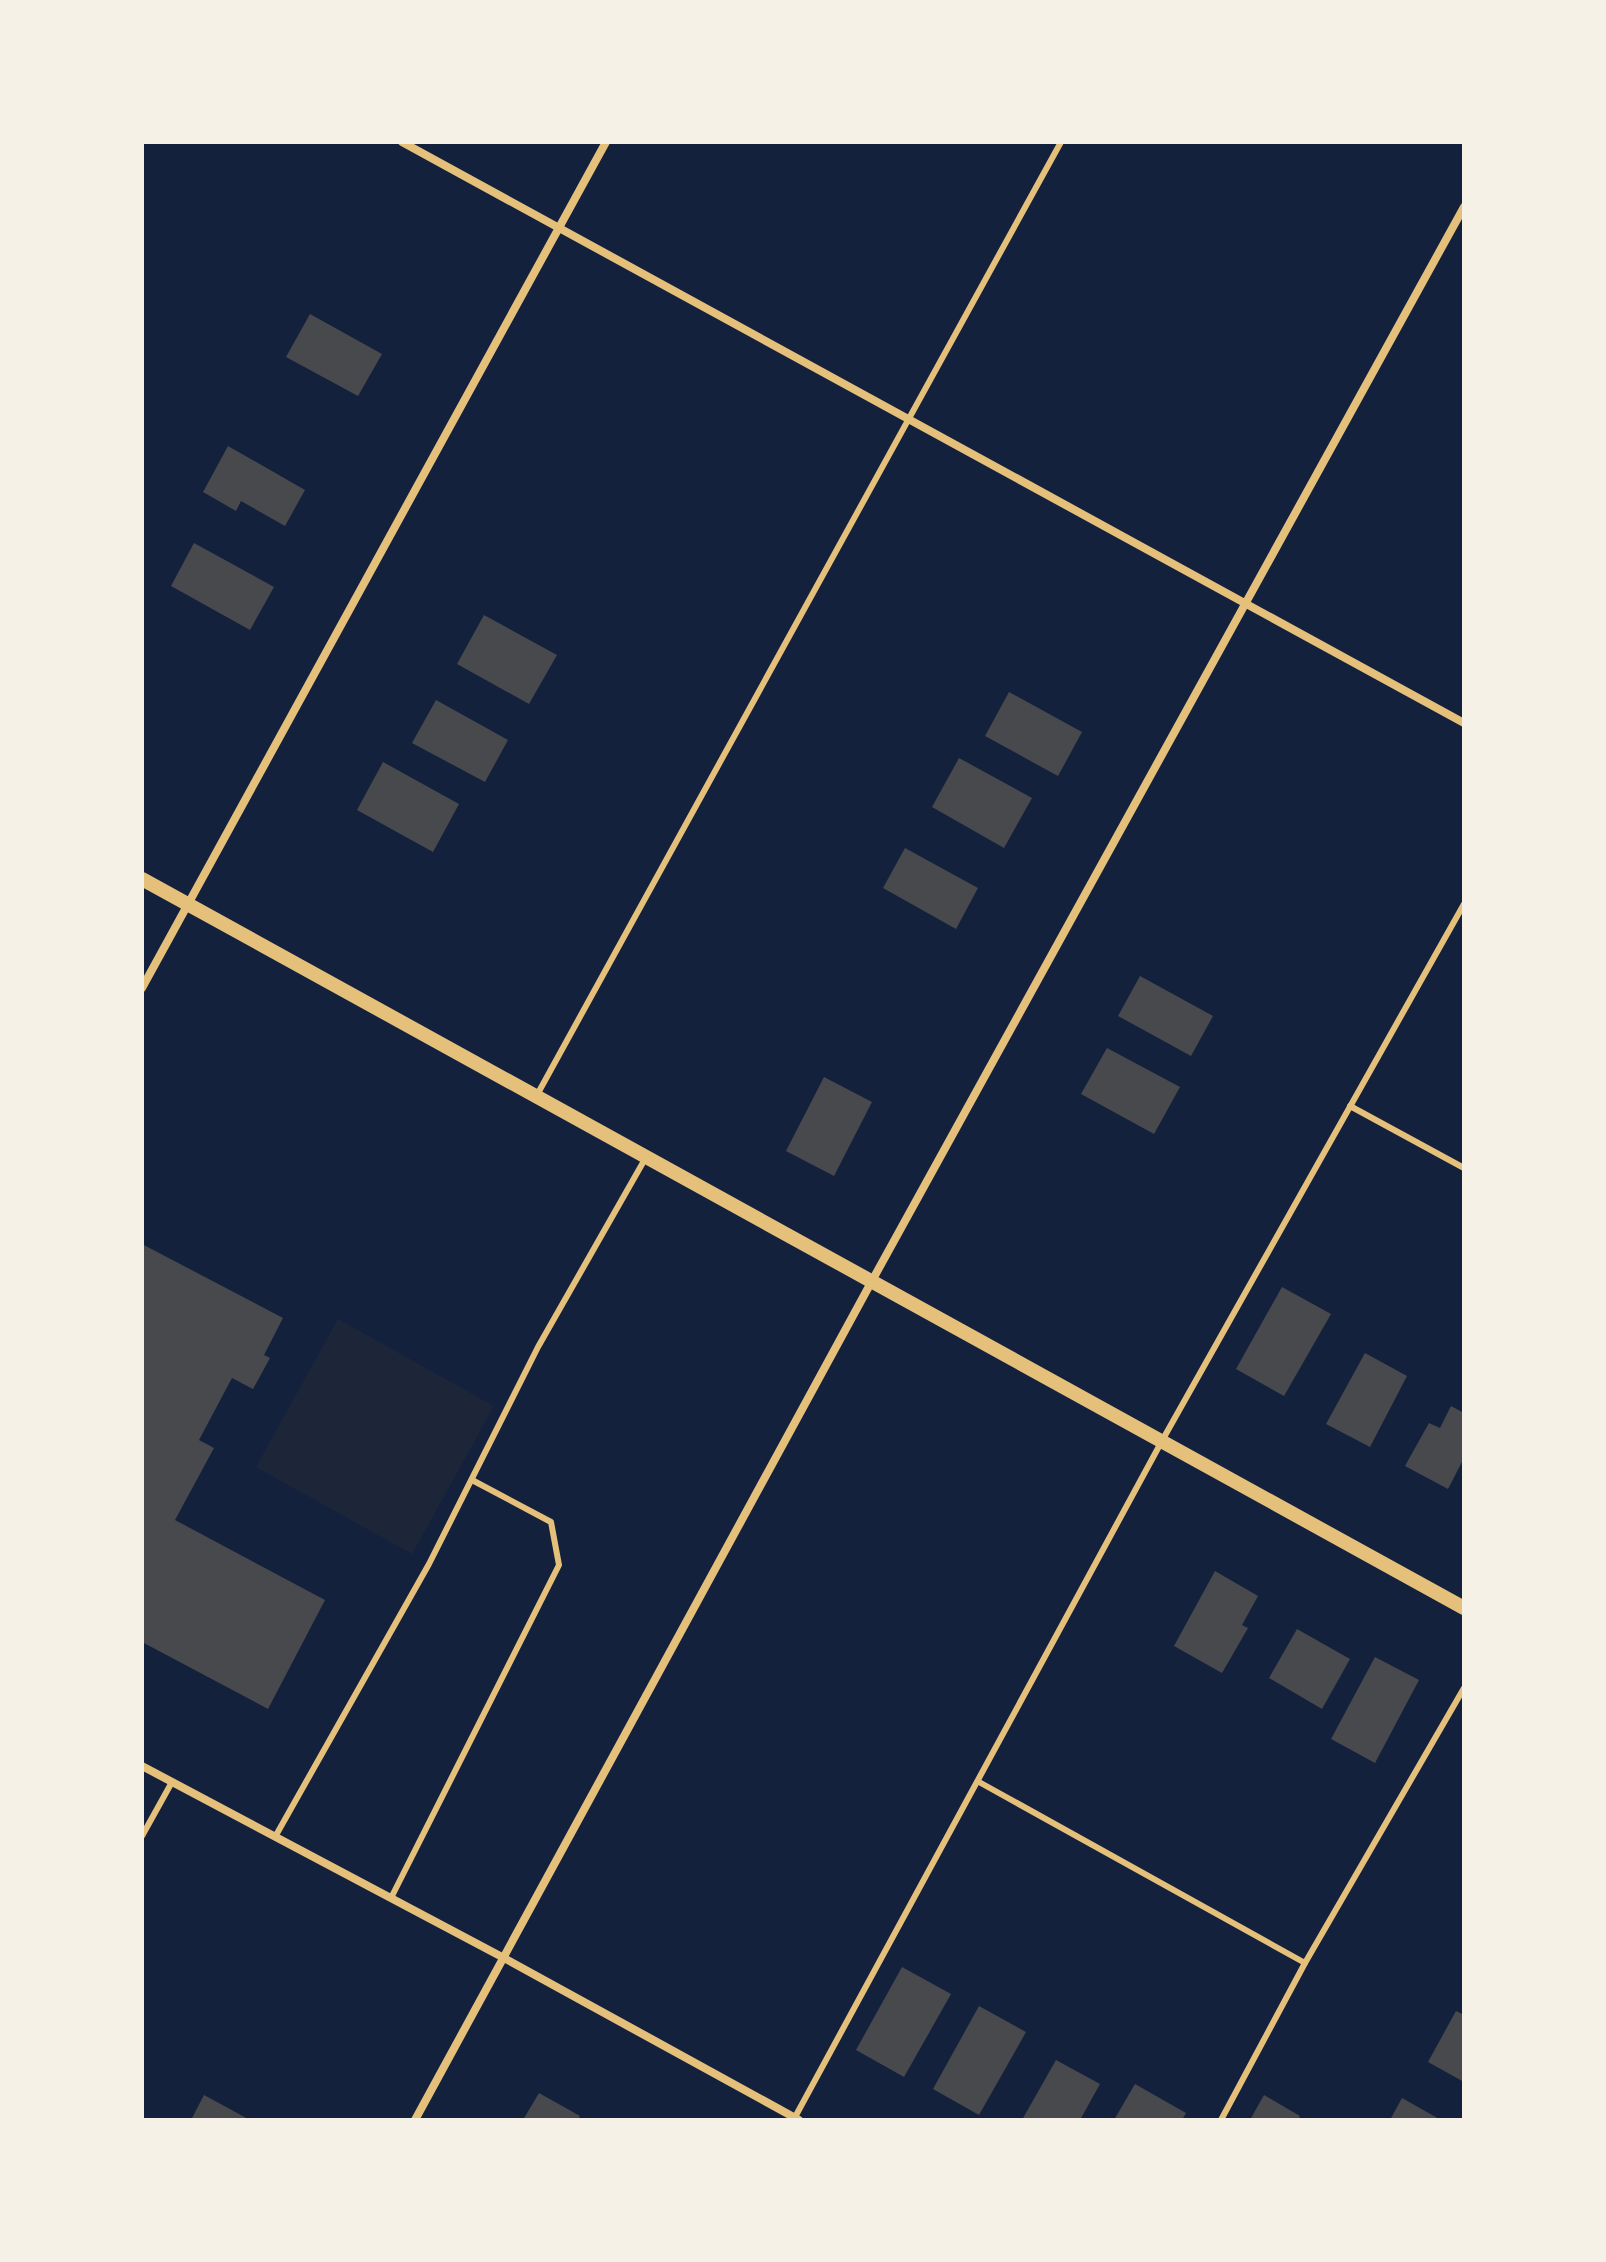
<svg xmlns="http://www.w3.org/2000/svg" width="1606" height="2262" font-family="'Crimson Pro',serif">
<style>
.green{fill:#1d2539}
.building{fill:#48494c}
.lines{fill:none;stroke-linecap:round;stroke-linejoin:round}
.service{stroke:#e5c07b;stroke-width:6}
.minor{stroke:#e5c07b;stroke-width:8}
.tertiary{stroke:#e5c07b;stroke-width:14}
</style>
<rect width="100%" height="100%" fill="#14213d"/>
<path class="green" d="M338,1319L494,1406L412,1554L256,1467Z"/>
<g class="building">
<path d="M310,314L382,354L358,396L286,357Z"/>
<path d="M228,446L305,490L285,526L241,501L236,511L203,492Z"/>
<path d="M194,543L274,587L250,630L171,586Z"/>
<path d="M484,615L557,655L529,704L457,664Z"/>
<path d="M1009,692L1082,732L1058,776L985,736Z"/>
<path d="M436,700L508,740L485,782L412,743Z"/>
<path d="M959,758L1032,798L1004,848L932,807Z"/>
<path d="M383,762L459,804L433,852L357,810Z"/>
<path d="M905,848L978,888L956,929L883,888Z"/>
<path d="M1140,976L1213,1016L1191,1056L1118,1016Z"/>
<path d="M1107,1048L1180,1087L1154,1134L1081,1094Z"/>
<path d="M824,1077L872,1102L834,1176L786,1151Z"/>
<path d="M142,1244L283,1318L264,1355L270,1358L253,1389L232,1378L199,1440L214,1448L175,1520L325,1600L268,1709L142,1642Z"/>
<path d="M1282,1287L1331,1314L1284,1396L1236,1369Z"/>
<path d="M1365,1353L1407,1376L1370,1447L1326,1424Z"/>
<path d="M1451,1406L1464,1413V1458L1448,1489L1405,1466L1429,1423L1440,1428Z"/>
<path d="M1215,1571L1258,1596L1242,1625L1248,1628L1222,1673L1174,1646Z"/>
<path d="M1297,1629L1350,1659L1322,1709L1269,1678Z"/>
<path d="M1375,1657L1419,1680L1375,1763L1331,1739Z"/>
<path d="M902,1967L951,1994L904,2077L856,2050Z"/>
<path d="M979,2006L1026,2032L979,2115L933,2089Z"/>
<path d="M1456,2011L1464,2015V2082L1428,2062Z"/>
<path d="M1056,2060L1100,2084L1080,2120H1022Z"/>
<path d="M1135,2084L1186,2113L1182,2120H1114Z"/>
<path d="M539,2093L580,2116L578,2120H523Z"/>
<path d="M204,2095L250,2120H191Z"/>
<path d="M1264,2095L1300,2116L1298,2120H1250Z"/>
<path d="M1402,2098L1441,2120H1390Z"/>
</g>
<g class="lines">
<g class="service">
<path d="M537,1095L1061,142"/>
<path d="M1350,1106L1464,1168"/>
<path d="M979,1782L1305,1963"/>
<path d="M142,1836L172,1782"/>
<path d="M275,1837L429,1564L538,1347L645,1159"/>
<path d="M391,1898L559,1565L551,1522L472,1480"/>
<path d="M794,2119L1163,1439L1464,904"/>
<path d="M1221,2120L1305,1963L1464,1688"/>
</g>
<g class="minor">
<path d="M402,142L1464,723"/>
<path d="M142,988L606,142"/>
<path d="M142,1766L504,1958L799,2120"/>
<path d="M415,2120L873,1279L1464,207"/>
</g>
<path class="tertiary" d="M142,879L1464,1608"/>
</g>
<rect width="1606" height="2262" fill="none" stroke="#f6f1e7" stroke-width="288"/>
</svg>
